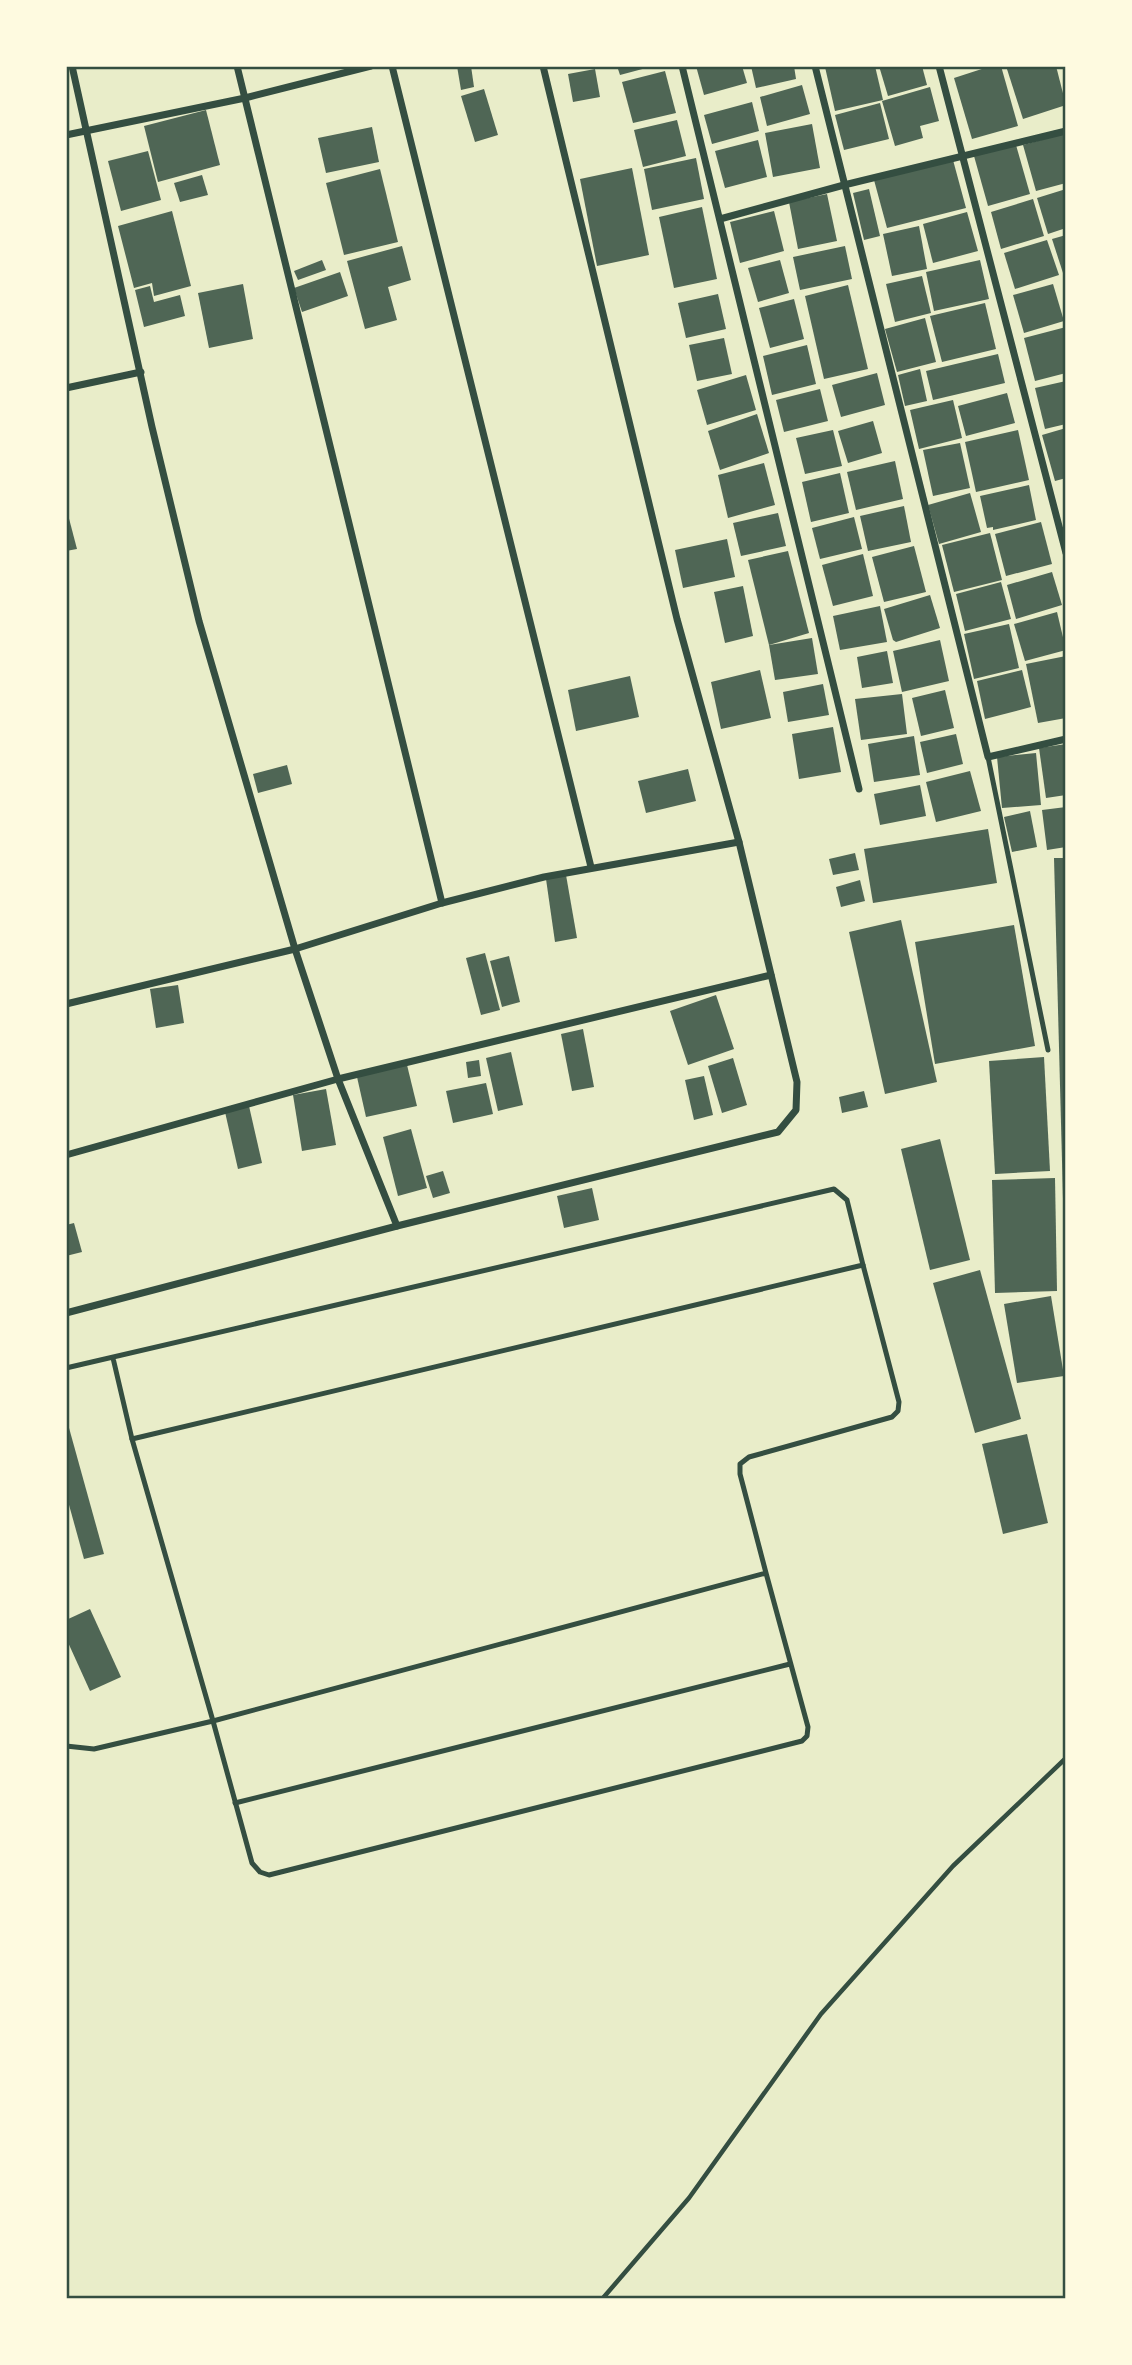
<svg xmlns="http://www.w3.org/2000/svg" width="1132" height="2365" font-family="'Exo 2',sans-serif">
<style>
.building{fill:#4f6655}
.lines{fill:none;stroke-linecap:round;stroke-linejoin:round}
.path{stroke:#344e41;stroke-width:4.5}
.service{stroke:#344e41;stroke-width:5}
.minor{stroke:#344e41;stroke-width:7}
.neatline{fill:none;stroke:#344e41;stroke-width:2.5}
</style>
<rect width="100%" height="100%" fill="#e9edc9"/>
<g class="building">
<path d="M457,66H471L474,87L461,90Z"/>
<path d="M617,66H650V67L620,75Z"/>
<path d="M696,66H742L747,83L704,95Z"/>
<path d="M751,66H794L796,79L756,88Z"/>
<path d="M875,66L883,100L835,111L825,67Z"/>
<path d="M879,66H922L927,85L888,96Z"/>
<path d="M991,66H1001L1018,126L972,139L954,78Z"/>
<path d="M1006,66H1056L1066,105L1023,119Z"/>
<path d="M595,69L600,97L573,102L568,74Z"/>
<path d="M665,71L676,113L633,123L622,82Z"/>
<path d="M802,85L810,114L767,126L760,97Z"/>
<path d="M930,87L939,121L920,126L923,138L895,146L882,101Z"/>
<path d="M484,89L498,135L475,142L461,96Z"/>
<path d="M752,102L759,131L712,144L704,115Z"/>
<path d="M880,103L889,139L844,150L835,115Z"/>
<path d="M206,110L220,165L158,182L144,126Z"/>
<path d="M677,120L686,156L643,167L634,130Z"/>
<path d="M812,124L820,168L773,177L765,133Z"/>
<path d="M372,127L379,162L326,173L318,138Z"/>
<path d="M1066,133V183L1036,191L1023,145Z"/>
<path d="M758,140L767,177L725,188L715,151Z"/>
<path d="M1016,145L1030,194L988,206L974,156Z"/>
<path d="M148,151L161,200L121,211L108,161Z"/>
<path d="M696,158L704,199L652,210L644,169Z"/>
<path d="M953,160L966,208L887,228L874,180Z"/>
<path d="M632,168L649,255L597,266L580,179Z"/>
<path d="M380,169L398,242L344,255L326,183Z"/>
<path d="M202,175L208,195L180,202L174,183Z"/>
<path d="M869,189L880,236L864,240L853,193Z"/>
<path d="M1066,189V228L1048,234L1037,198Z"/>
<path d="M827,194L837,241L798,249L789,202Z"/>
<path d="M1033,199L1044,236L1001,249L991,212Z"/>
<path d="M702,207L717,279L674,288L659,217Z"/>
<path d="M172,211L191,286L154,296L152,283L134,288L118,226Z"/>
<path d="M774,211L784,251L740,263L730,222Z"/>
<path d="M967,212L978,251L933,263L923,224Z"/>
<path d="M919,226L927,269L892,276L883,234Z"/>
<path d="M1066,235V272L1063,273L1052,239Z"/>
<path d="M1047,240L1059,275L1015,289L1004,253Z"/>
<path d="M402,246L411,280L388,287L397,320L365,329L347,261Z"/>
<path d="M845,246L852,279L800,290L793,257Z"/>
<path d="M322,260L326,270L298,280L294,271Z"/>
<path d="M780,260L789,293L758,302L748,268Z"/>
<path d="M980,260L989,299L934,311L926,272Z"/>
<path d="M340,272L348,296L302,312L294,288Z"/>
<path d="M922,276L931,313L895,322L886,284Z"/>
<path d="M243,284L253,339L209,348L198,293Z"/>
<path d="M1053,284L1064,321L1024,333L1013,295Z"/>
<path d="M848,285L868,369L824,379L805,296Z"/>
<path d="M150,286L154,302L180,295L185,316L144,327L135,290Z"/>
<path d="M718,294L726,329L686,338L678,303Z"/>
<path d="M794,299L804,339L770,348L759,308Z"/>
<path d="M985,303L996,349L942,362L930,316Z"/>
<path d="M925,318L936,362L897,372L885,329Z"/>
<path d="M1066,327V373L1035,381L1024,338Z"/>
<path d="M724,338L732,374L697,381L689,345Z"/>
<path d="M807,345L816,384L772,395L763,356Z"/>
<path d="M998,354L1005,383L933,400L926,371Z"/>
<path d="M920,369L927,401L905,406L898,375Z"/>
<path d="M877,373L885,405L841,417L832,385Z"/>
<path d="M746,375L756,410L707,425L697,390Z"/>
<path d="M1066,381V424L1045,429L1035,388Z"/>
<path d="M820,389L828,421L784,432L776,400Z"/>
<path d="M1007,393L1015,423L966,436L958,406Z"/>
<path d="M953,400L962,438L919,449L910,410Z"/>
<path d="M757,414L769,453L720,470L708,431Z"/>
<path d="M873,421L882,453L848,463L838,431Z"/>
<path d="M1066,428V478L1055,481L1042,435Z"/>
<path d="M833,430L842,466L805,474L796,438Z"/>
<path d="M1018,430L1029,480L976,492L965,442Z"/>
<path d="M960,443L970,488L933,496L923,450Z"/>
<path d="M895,461L903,499L856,510L847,472Z"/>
<path d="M764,463L775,505L728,518L718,475Z"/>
<path d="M840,473L849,513L811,522L802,482Z"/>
<path d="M1029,485L1036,520L993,530V527L987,528L980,496Z"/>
<path d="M970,493L981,532L939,544L928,505Z"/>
<path d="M904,506L911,542L868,551L860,516Z"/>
<path d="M66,507L77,549L66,551Z"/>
<path d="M778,513L786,546L741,556L733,523Z"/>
<path d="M854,517L862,549L820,559L812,528Z"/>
<path d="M1041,522L1052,564L1006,576L995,534Z"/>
<path d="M990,533L1002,580L954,592L942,545Z"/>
<path d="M727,539L735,577L683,588L675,550Z"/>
<path d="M914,546L926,592L884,602L872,557Z"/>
<path d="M788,551L809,633L769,645L748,560Z"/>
<path d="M863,554L873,596L833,606L822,565Z"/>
<path d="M1052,572L1062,605L1016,619L1007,585Z"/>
<path d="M1001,582L1011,619L965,631L956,594Z"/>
<path d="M743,586L753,636L725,643L714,592Z"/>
<path d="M930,595L940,628L896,642L893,640L884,609Z"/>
<path d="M880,606L887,642L840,650L833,616Z"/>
<path d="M1057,612L1066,650L1025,661L1014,624Z"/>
<path d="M1009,624L1019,668L974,679L964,634Z"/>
<path d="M812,638L818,674L775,680L769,645Z"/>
<path d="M940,640L949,681L902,692L893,651Z"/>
<path d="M887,651L893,683L862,688L857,657Z"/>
<path d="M1066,656V718L1038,723L1026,664Z"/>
<path d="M760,670L771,718L721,729L711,682Z"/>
<path d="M1022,670L1031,707L985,719L977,681Z"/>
<path d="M630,676L639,717L576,731L568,690Z"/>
<path d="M823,684L829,715L788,722L783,692Z"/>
<path d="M945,690L954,728L921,736L912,698Z"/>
<path d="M902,694L907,734L861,740L855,699Z"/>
<path d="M833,727L841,772L799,779L792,734Z"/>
<path d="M956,734L963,764L927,773L920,742Z"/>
<path d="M914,736L920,775L874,782L868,744Z"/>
<path d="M1066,744V795L1046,798L1039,748Z"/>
<path d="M1036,753L1041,805L1002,808L997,757Z"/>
<path d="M287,765L292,784L258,793L253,774Z"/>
<path d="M688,769L696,801L646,813L638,781Z"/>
<path d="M970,771L981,811L936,822L926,782Z"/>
<path d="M920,785L926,816L880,825L874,794Z"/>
<path d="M1066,807V847L1047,850L1042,810Z"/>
<path d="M1030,811L1037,847L1012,852L1004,817Z"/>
<path d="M988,829L997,883L873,903L864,849Z"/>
<path d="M855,853L859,870L833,875L829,859Z"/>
<path d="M1054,858H1066V1199H1063Z"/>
<path d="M566,875L577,938L555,942L546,879Z"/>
<path d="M860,880L865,901L841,907L836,887Z"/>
<path d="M901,920L937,1082L885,1094L849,932Z"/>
<path d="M1014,925L1035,1046L935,1064L915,942Z"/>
<path d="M485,953L500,1010L481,1015L466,958Z"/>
<path d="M509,956L520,1002L502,1007L490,961Z"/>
<path d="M178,985L184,1023L156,1028L150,989Z"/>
<path d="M716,995L734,1049L688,1065L670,1011Z"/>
<path d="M583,1029L594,1087L572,1091L561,1034Z"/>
<path d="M511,1052L523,1105L498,1111L486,1058Z"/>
<path d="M1044,1057L1050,1171L995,1174L989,1061Z"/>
<path d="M733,1058L747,1105L722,1113L708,1066Z"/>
<path d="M479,1060L481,1076L468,1078L466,1062Z"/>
<path d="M407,1065L417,1106L366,1117L357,1077Z"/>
<path d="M704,1076L713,1115L694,1120L685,1080Z"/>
<path d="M486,1083L493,1114L453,1123L446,1091Z"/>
<path d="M326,1089L336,1145L302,1151L293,1095Z"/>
<path d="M864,1091L868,1107L842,1113L839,1097Z"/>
<path d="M249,1106L262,1163L238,1169L225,1112Z"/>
<path d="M411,1129L427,1188L398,1196L383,1137Z"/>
<path d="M940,1139L970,1260L930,1270L901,1149Z"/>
<path d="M443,1171L450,1193L433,1198L426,1176Z"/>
<path d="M1055,1178L1057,1291L995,1293L992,1180Z"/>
<path d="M592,1188L599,1220L564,1228L557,1196Z"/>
<path d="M74,1223L82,1252L66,1256V1225Z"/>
<path d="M980,1270L1021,1419L975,1433L933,1283Z"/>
<path d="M1051,1296L1064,1376L1017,1383L1004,1304Z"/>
<path d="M66,1417L104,1554L84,1559L66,1494Z"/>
<path d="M1027,1434L1048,1523L1003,1534L982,1444Z"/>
<path d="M90,1609L121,1677L90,1691L66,1638V1620Z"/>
</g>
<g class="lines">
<path class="path" d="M603,2298L689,2198L821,2014L953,1866L1066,1758"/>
<g class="service">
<path d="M988,757L1048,1050"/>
<path d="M66,1368L834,1189L847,1200L863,1265L132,1439L113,1358"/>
<path d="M766,1573L808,1727L807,1736L802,1741L269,1875L260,1872L252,1863L213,1721L766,1573L740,1474V1464L749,1457L892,1417L898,1411L899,1402L863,1265"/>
<path d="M66,1746L94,1749L213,1721L132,1439"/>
<path d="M235,1803L790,1664"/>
</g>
<g class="minor">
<path d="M72,66L152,427L199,621L295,949L338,1079L397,1226"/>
<path d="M237,66L442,903"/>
<path d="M392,66L591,867"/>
<path d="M682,66L859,789"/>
<path d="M815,66L988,757L1066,739"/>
<path d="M939,66L1066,553"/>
<path d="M66,135L245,98L371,66"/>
<path d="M720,219L844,185L1066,131"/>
<path d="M66,388L141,372"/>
<path d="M66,1004L295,949L442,903L544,877L739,842"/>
<path d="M66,1155L338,1079L771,975"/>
<path d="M66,1313L397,1226L778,1132L796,1110L797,1082L739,842L677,619L543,66"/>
</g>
</g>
<rect width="1132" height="2365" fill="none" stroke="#fefae0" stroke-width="136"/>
<rect x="68" y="68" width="996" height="2229" class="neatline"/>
</svg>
